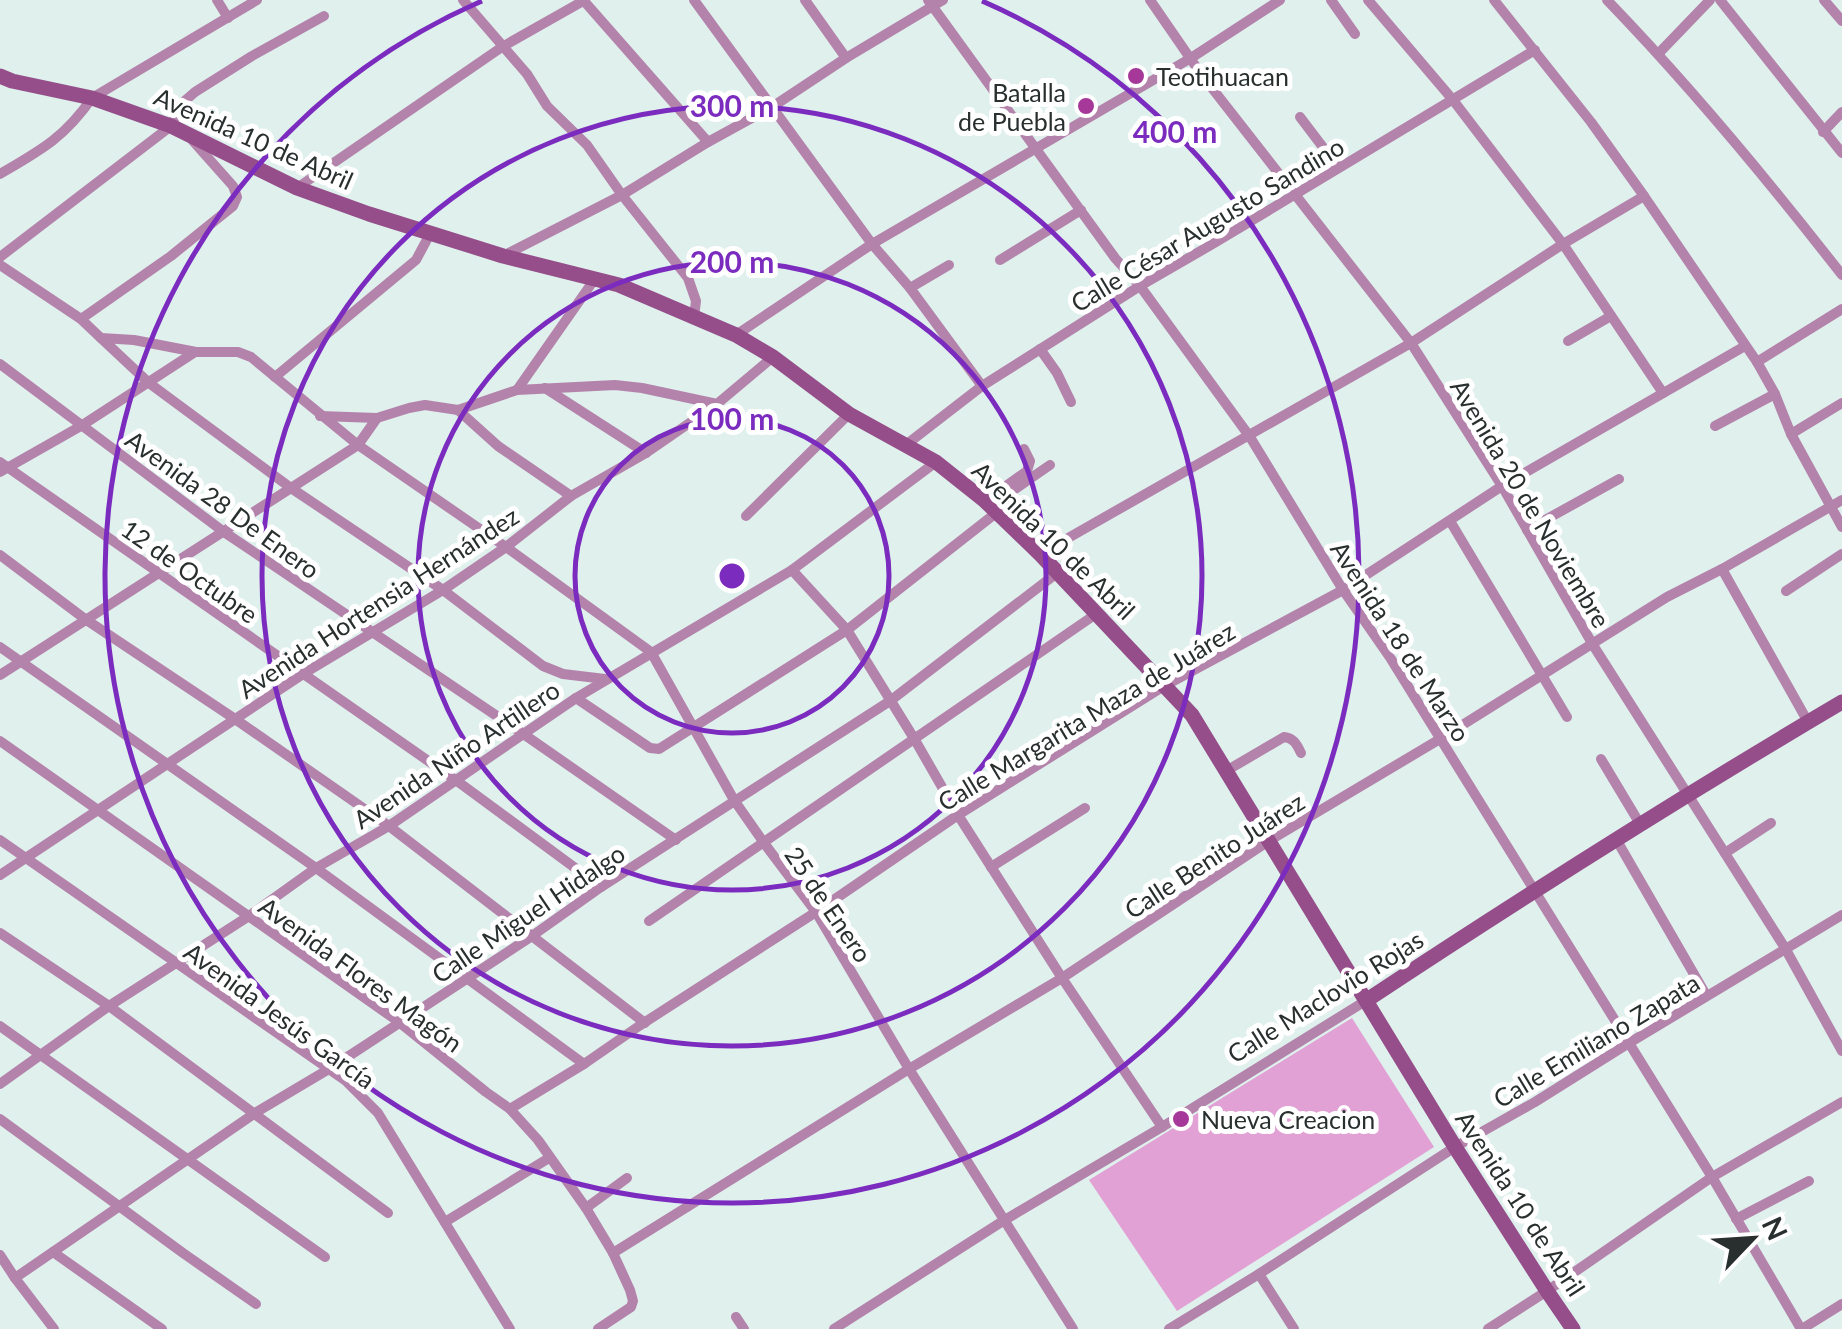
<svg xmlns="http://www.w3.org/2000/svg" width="1842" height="1329" font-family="Lato,sans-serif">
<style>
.grass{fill:#e1a1d5}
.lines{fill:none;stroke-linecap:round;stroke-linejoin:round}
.street{stroke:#b483ab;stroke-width:10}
.secondary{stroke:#954e8a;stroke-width:15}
.ring{fill:none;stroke:#7b2cbf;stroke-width:5}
.poi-dot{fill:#a53898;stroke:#fff;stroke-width:4}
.labels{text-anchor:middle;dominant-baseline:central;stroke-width:10;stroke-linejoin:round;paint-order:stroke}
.poi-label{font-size:25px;fill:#282f2e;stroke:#fff;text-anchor:start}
.street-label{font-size:25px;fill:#282f2e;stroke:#fff}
.centre{fill:#7b2cbf;stroke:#fff;stroke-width:5}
.ring-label{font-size:30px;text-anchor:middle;font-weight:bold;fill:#7b2cbf;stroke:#fff;stroke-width:10;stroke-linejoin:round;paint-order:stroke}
</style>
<rect width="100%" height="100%" fill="#dff0ed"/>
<path class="grass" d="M1352,1018L1434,1147L1177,1311L1089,1180Z"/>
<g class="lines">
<g class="street">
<path d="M217,0L228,18"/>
<path d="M463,0L527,74L547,106L587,145L622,195L688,278L696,301L694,317"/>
<path d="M694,0L872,244L910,288L982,386"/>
<path d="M805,0L846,58"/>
<path d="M928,0L1115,258L1140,286L1250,437L1343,590L1391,659L1712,1177L1801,1329"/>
<path d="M1150,0L1201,74L1411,343L1502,486L1593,645L1785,948L1842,1051"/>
<path d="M1331,0L1355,34"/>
<path d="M1368,0L1453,100L1563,244L1663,393"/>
<path d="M1494,0L1591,122L1644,196L1757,362L1775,394L1791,434L1842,527"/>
<path d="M1607,0C1691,87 1768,180 1842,275"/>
<path d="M1720,0L1842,153"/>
<path d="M1824,0L1842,21"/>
<path d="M584,1L708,142"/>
<path d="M1659,53L1710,0"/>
<path d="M1300,117L1338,167"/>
<path d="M1823,132L1842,112"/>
<path d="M0,174C41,150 64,138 92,98L257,0"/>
<path d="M297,188L502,47L585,0"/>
<path d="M503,256L622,195L708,142L772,107L846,58L943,0"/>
<path d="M0,257L171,126L180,105L195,92L252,56L324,16"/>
<path d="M1000,260L1081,210"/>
<path d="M0,265L81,319L101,338L134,340L196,352H238L251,357L358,445L506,547L651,652L734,800L764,843L816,912L909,1069L1073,1329"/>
<path d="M910,288L949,265"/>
<path d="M81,319L171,256L233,206L237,197L233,186L193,141"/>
<path d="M736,335L872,244L1191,58L1280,0"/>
<path d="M101,338L149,383L291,488L443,590L543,666L563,674L605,679"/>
<path d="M1568,341L1611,316"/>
<path d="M1040,349L1057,373L1071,402"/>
<path d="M1757,362L1842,309"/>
<path d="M0,364L224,532L522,733L676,840"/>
<path d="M275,377L416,260L431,232"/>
<path d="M545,388L646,453"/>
<path d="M517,390L594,280"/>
<path d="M458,410L498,446L571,496"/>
<path d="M320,416L377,418"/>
<path d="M1715,426L1775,394"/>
<path d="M1791,434L1842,403"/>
<path d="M907,444L982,386L1140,286L1216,242L1535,50"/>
<path d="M0,462L457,781L601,887"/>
<path d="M0,472L81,426L195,352"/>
<path d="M985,501L1027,471L1030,461L1024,449"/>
<path d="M989,507L1050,465"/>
<path d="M746,516L849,414"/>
<path d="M1450,521L1567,717"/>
<path d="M1527,530L1619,479"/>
<path d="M1040,554L1411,343L1563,244L1644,196"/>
<path d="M0,555L85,619L235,719L389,826L645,1023"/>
<path d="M1722,569L1808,722"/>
<path d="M792,570L847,630L915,740L958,815L1062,978L1162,1127"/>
<path d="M1786,591L1842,554"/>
<path d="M0,647L316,868L584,1064"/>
<path d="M0,675L358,445L377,418L409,408L425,405L458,410L517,390L615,385L642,388L717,404"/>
<path d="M576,698L650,748L659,749L847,630L996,513"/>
<path d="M0,741L399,1022L486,1092L510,1109L538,1140L586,1208L613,1253L630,1290L633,1301L631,1307L598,1329"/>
<path d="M1601,759L1640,824"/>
<path d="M1226,771L1284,737C1294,738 1297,745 1301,753"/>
<path d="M1616,839L1706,995"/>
<path d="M0,840L346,1081L378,1113L510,1329"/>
<path d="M1725,853L1771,823"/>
<path d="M991,867L1085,808"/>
<path d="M0,875L303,674L443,590L506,547L571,496L646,453L717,404L773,357"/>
<path d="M649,921L1096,614"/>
<path d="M0,933L109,1006L388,1213"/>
<path d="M0,1026L325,1257"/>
<path d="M0,1084L109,1006L249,916L316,868L389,826L576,698L792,570L936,462"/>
<path d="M510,1109L584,1064L639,1026L816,912L958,815L1164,686L1343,590L1502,486L1745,346"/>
<path d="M0,1119L183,1253L256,1304"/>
<path d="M586,1208L627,1178"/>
<path d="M1736,1219L1809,1181"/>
<path d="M445,1222L549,1158"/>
<path d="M53,1252L162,1329"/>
<path d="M613,1253L909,1069L1062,978L1267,842L1440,739L1667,597L1722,569L1842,500"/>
<path d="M0,1255L15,1278L54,1329"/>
<path d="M1259,1274L1294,1329"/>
<path d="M15,1278L255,1113L329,1069L532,936L601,887L890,701L1057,573"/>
<path d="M736,1317L744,1329"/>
<path d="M834,1329L1003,1221L1162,1127L1367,1000"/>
<path d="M1169,1329L1259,1274L1455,1147L1535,1102L1629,1043L1842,915"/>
<path d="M1488,1329L1547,1291L1712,1177L1842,1102"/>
<path d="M1802,1329L1842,1304"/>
</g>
<g class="secondary">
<path d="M0,76L12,81L92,98L171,126L297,188L369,214L503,256L619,285L736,335L773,357L849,414L936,462L985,501L1040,554L1192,715L1455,1147L1547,1291L1573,1329"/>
<path d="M1367,1000C1523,897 1681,797 1842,702"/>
</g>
</g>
<g class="ring">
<circle cx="732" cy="576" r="157"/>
<circle cx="732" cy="576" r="314"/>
<circle cx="732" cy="576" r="470"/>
<path d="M982 1A627 627 0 1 1 482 1"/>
</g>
<g class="poi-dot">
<circle cx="1136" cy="76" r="10"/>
<circle cx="1086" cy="106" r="10"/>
<circle cx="1181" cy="1119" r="10"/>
</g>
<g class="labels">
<g class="poi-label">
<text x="1156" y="76">Teotihuacan</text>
<text x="1066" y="92" text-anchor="end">Batalla<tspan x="1066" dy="29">de Puebla</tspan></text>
<text x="1201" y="1119">Nueva Creacion</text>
</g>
<g class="street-label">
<text transform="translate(254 138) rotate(24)">Avenida 10 de Abril</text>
<text transform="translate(1207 224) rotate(-31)">Calle César Augusto Sandino</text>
<text transform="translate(1531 503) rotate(59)">Avenida 20 de Noviembre</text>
<text transform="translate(223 504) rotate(36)">Avenida 28 De Enero</text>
<text transform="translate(1054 540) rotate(44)">Avenida 10 de Abril</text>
<text transform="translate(190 571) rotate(35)">12 de Octubre</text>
<text transform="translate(378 602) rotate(-33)">Avenida Hortensia Hernández</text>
<text transform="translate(1401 641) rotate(57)">Avenida 18 de Marzo</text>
<text transform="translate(1086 716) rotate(-31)">Calle Margarita Maza de Juárez</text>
<text transform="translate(456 754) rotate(-34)">Avenida Niño Artillero</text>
<text transform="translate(1214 855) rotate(-33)">Calle Benito Juárez</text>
<text transform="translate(829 904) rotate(56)">25 de Enero</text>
<text transform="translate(528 913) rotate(-34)">Calle Miguel Hidalgo</text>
<text transform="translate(361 974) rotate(36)">Avenida Flores Magón</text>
<text transform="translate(1325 996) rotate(-32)">Calle Maclovio Rojas</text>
<text transform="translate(280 1015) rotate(36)">Avenida Jesús García</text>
<text transform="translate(1596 1040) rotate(-31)">Calle Emiliano Zapata</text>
<text transform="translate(1521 1203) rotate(57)">Avenida 10 de Abril</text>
</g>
</g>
<circle cx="732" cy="576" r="15" class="centre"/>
<g class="ring-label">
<text x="732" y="117">300 m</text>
<text x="1175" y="143">400 m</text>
<text x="732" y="273">200 m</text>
<text x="732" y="430">100 m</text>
</g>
<g transform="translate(1752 1239) rotate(65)" stroke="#ffffff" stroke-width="8" paint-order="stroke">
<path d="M0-8L18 38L0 25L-18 38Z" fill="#282f2e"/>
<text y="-15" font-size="28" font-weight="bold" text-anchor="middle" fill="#282f2e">N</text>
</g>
</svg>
